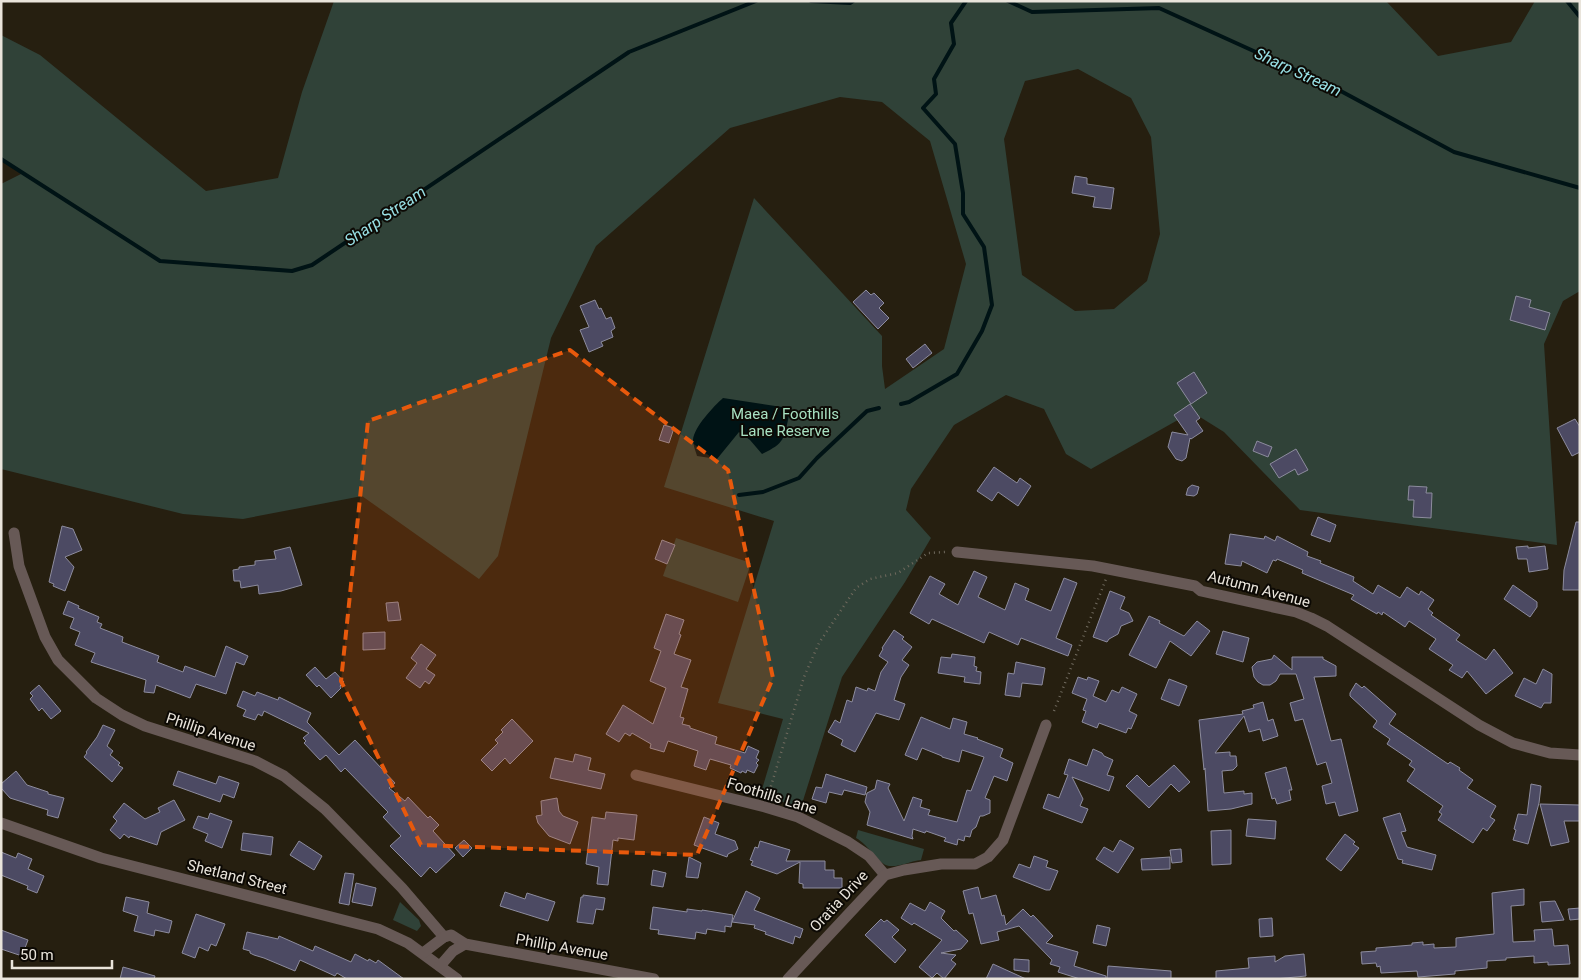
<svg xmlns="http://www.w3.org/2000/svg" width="1581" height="980" font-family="Roboto,sans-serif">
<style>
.green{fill:#304238;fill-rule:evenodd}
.water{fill:#001315}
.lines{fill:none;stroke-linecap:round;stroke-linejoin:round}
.stream{stroke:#001315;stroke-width:4}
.building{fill:#4c4a63;stroke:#8d8c9e}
.path{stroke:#706a5e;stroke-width:2.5;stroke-dasharray:1 4;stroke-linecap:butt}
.street{stroke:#675956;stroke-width:11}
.marked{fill:#e8590c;fill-opacity:0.2;stroke:#e8590c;stroke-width:4;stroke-dasharray:10 6;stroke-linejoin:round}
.labels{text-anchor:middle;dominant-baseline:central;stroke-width:4;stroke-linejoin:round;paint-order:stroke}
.park-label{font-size:15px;fill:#a8e0c1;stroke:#0c0904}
.street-label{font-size:15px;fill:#e9e4db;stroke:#0c0904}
.water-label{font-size:16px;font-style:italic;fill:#98e0e5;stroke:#0c0904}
</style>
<rect width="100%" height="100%" fill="#261f10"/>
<g class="green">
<path d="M334,1H1386L1438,56L1511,42L1535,1H1580V291L1563,301L1544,344L1557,545L1300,510L1224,432L1192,412L1091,469L1066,454L1044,409L1006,395L954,425L911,489L906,510L931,538L905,582L842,677L801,807L760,796L783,719L718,703L774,521L664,487L754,198L882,336V366L885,389L944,349L966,264L930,141L882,102L840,97L730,128L596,246L551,338L498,556L479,579L362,496L243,519L183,514L1,469V184L23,173L1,159V35L40,55L206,191L278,178L302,92ZM1078,69L1131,98L1151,137L1160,234L1147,281L1114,309L1075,311L1022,275L1004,139L1025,81Z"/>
<path d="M676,538L751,563L738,602L663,576Z"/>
<path d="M858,830L924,849L921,860C911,861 900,867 889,866C879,865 868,844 856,838Z"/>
<path d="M400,902L419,920L421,926L417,931L393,920Z"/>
</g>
<path class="water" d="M723,398L782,407L789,415C784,439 785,443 762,454L750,440L739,432L717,459L697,456C696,452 693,445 693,440C694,427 714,406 723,398Z"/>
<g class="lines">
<g class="stream">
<path d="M811,1L850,3L853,1"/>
<path d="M1008,1L1032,12L1159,8L1337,89L1454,152L1580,188"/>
<path d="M1567,1L1580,17"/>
<path d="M1,159L160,261L292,271L312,265L629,52L756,1"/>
<path d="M901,404L909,402L957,374L982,331L992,305L984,247L963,214V193L955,144L923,108L936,94L934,79L954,44L951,23L966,1"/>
<path d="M739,495L763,492L799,478L817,458L867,411L879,408"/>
</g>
</g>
<g class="building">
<path d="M1075,176L1087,178V184L1114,188L1111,209L1093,207L1095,197L1072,193Z"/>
<path d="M866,290L871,295L874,293L884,303L879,308L889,318L878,329L853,302Z"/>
<path d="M1516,296L1531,300L1529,307L1550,313L1545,330L1510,320Z"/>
<path d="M595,300L599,309L601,308L606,319L611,317L615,328L611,331L613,337L601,342L603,346L589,352L580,330L589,327L580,306Z"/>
<path d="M925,344L932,353L913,368L906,359Z"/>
<path d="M1194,372L1207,393L1191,404L1177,383Z"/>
<path d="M1190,404L1200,418L1196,421L1203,431L1191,439L1190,438L1186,458L1182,461L1176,459L1168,447L1172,432L1188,435L1174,415Z"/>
<path d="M1575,419L1580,427V452L1572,456L1557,428Z"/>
<path d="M664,425L674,428L669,443L659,440Z"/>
<path d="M1257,441L1272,447L1268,457L1253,451Z"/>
<path d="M1296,449L1308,470L1298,475L1295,469L1279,478L1270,464Z"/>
<path d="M994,467L1017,483L1020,478L1031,486L1018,506L998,492L992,501L977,491Z"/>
<path d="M1192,485L1199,487L1197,494L1194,496L1186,495L1188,488Z"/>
<path d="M1409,486L1427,487L1426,493H1432L1431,518L1413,517L1414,500H1408Z"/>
<path d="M1318,517L1336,525L1330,542L1311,535Z"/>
<path d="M1576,522H1580V590H1563L1564,570Z"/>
<path d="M62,526L73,529L82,550L65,557L74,567L65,591L53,586L54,584L49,582Z"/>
<path d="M1230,534L1264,539L1265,536L1275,541L1277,536L1308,552L1307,556L1321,561L1320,563L1354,577L1353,581L1373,594L1378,585L1400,598L1407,587L1419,595L1421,591L1434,600L1428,609L1433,613L1431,615L1460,635L1456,640L1486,660L1494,649L1513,673L1486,694L1467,671L1462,678L1449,670L1453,665L1429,649L1436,639L1409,621L1405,627L1383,612L1382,615L1378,612L1377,614L1351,599L1354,595L1302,573L1303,570L1277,559L1276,561L1273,560L1267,573L1242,561L1241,566L1225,564Z"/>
<path d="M662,540L675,545L667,564L655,559Z"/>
<path d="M1528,546V548L1545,546L1548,569L1529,572L1527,559H1518L1516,547Z"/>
<path d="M290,547L302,585L281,591L259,594L258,585L241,588L240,581H234L233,570L239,569V567L255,565V561L276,559L274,551Z"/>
<path d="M974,571L987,577L978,597L1005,610L1015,583L1029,589L1025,600L1051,611L1064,578L1077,583L1056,638L1072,645L1068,656L1021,638L1018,645L989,632L984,643L932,619L929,624L910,613L930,576L945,584L939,594L958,605Z"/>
<path d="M1513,585L1537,602V607L1530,617L1504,599Z"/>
<path d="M1110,591L1125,597L1120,609L1129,613L1133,621L1121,626L1118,634L1109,639L1107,642L1093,637Z"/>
<path d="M68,601L79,606L78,608L99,617L97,622L102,624L100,628L123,637L122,642L159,656L157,662L183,672L185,666L215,677L226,646L248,656L244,665L236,662L226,694L196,684L190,698L156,685L154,693L144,692L146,680L91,662L95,653L75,645L80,632L70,628L74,618L63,614Z"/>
<path d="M398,602L401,620L388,621L386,603Z"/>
<path d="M666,614L684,620L679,634L681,635L674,654L691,660L681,687L688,689L680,717L684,718L682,724L690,726V728L717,737L715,744L745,753L748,746L759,751L756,758L759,760L756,763L758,765L754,773L747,770L746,773L742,771L741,773L730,768L731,765L710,759L706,770L694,766L698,751L668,741L664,752L650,748L651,744L632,733L630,736L625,733L619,742L606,734L623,705L653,724L666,688L650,681L661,651L654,648Z"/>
<path d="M1149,616L1160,621L1159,623L1184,636L1197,621L1210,631L1191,656L1170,641L1156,668L1129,655Z"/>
<path d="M894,630L904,637L902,639L912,647L902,660L909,665L901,677L894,700L905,704L899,720L876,713L855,752L841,745L843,740L828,732L835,720L840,723L847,700L852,702L856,687L867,691L868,688L875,691L881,672L888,662L879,656L883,649L882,648Z"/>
<path d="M1223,631L1249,638L1243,662L1216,654Z"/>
<path d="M385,632V649L363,650V633Z"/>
<path d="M421,644L436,655L426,669L435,675L429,684L425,681L420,688L406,678L417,663L411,658Z"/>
<path d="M952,654L975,657L974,666L977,667L976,671L981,672L980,684L964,682L965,677L938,673L941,657L951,658Z"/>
<path d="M1274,655L1292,670V657H1323V659L1336,666V676L1314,677L1331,741L1341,739L1358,811L1339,816L1335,802L1326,804L1322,786L1332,783L1326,762L1317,765L1303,719L1295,721L1290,703L1304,699L1296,674H1280L1276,681L1270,685H1263L1258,682L1254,677L1252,667L1257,662L1272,659Z"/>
<path d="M1016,662L1045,668L1042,685L1022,683L1020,697L1005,695L1008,673L1014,674Z"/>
<path d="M315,667L326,679L335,672L344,682L340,686L341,688L331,698L319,685L317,687L306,675Z"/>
<path d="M1543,669L1552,674L1551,703H1544L1541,708L1515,696L1524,678L1536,684Z"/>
<path d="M1078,677L1087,680L1088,677L1099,681L1093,696L1106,702L1112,690L1119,693L1122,687L1137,694L1129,711L1137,715L1131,729L1128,728L1126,733L1099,723L1097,728L1082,722L1086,711L1083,710L1087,699L1072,693Z"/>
<path d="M1169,679L1187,686L1179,706L1161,699Z"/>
<path d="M1356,683L1362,688L1364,686L1396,714L1389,724L1448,764L1450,762L1460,768L1459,770L1473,780L1467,788L1496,806L1490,817L1495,820L1487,831L1483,828L1473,843L1438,820L1442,814L1439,812L1443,806L1407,781L1415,769L1409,765L1412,761L1387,744L1390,739L1373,727L1377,721L1350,696V693Z"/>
<path d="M39,685L61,711L51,719L42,708L39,711L30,699L33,696L30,693Z"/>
<path d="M243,691L255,696L257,692L278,700L279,697L311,713L307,722L339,755L355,740L395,783L389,788L405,801L408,797L428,818L430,816L439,825L433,831L455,855L436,873L430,867L421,877L390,846L401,836L383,817L388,812L345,768L341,772L326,755L320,760L304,743L306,741L303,738L309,733L264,711L262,716L258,714L255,720L243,716L246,710L237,706Z"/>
<path d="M1263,702L1268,721L1273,719L1278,736L1263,741L1260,729L1249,732L1244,716L1215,753L1230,752V756H1236L1237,766L1233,770L1222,771L1224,793L1244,791V794L1252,793V804L1231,809L1208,811L1205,768L1204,770L1199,720L1243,714L1242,711L1254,708L1253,705Z"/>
<path d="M921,717L950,729L953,718L967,722L964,734L978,738L977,739L1003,749L1000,757L1013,763L1007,781L994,776L985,798L990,800V813L983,816H980L976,827L972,830L970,837L965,836L964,841L958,839L957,845L944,841L946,838L926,831L925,833L913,829L912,836L913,839L867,825L870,812L865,802L867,793L875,789L877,780L890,784L888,788L904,821L913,797L922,800L920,807L930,810L928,815L957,822L967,790L971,791L984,757L962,750L959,762L942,757V756L922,748L917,760L905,755Z"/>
<path d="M512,719L533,741L510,764L505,758L492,771L481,760L498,743L495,740L503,732L501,730Z"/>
<path d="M103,725L115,730L107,746L113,751L110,755L120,763L118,765L123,768L112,782L84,757L87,753L86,752L97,737Z"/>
<path d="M1093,749L1102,753L1104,756L1113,760L1107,775L1114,777L1109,791L1072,777L1083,799L1080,806L1088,809L1082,823L1043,808L1048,794L1059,798L1068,775L1064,774L1069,759L1087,766Z"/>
<path d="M575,754L591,758L588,770L605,774L601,789L550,778L555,758L573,762Z"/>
<path d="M1174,765L1190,782L1179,792L1171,784L1149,808L1126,786L1137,775L1149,787Z"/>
<path d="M1286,767L1292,790H1289L1291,800L1277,804L1275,798L1272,799L1265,773Z"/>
<path d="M16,771L27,785L48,792V794L64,798L58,818L47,815L48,810L10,798L1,788V784Z"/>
<path d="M178,771L216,784L219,776L239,783L234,798L223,794L220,802L173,785Z"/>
<path d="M826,774L867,787L865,795L844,790L842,795L829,792L826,803L812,799L816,787L822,788Z"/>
<path d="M1531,784L1541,786L1539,803L1528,844L1513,840L1516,830L1514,829L1518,814L1527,815Z"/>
<path d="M557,798L559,811L563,816L578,822L570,844L549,836L538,823L536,816L542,815L541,801Z"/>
<path d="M174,800L185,820L161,832L157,845L130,836L129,838L124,834L120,839L110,830L117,821L113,817L124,803L145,819L160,812L158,808Z"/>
<path d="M1540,804L1580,805V821H1564L1569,842L1551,846Z"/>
<path d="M606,812L637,815L634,840L618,838V841L613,840L608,885L597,884L599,867L586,864L592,817L605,819Z"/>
<path d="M210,813L232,821L222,848L205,841L208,834L193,828L198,816L208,819Z"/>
<path d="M1400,813L1406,831L1401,832L1407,847L1436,855L1432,870L1402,863L1403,860L1398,859L1383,818Z"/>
<path d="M704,817L719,823L715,834L735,841L738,849L728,854L727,857L694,845Z"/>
<path d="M1248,819L1276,821L1275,839L1246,836Z"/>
<path d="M1231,830V864L1212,865L1211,831Z"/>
<path d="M243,833L273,837L271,855L241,850Z"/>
<path d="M1345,834L1355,842L1353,844L1359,848L1341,871L1326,859Z"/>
<path d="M464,840L472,848L463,857L455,848Z"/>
<path d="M1120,840L1134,848L1118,873L1096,859L1104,847L1113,852Z"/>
<path d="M299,841L322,856L314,870L290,855Z"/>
<path d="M760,841L790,850L786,861H825V870H834V878H842V888H803V884L799,883L800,862L777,874L751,865L753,861L750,860L755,847L758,848Z"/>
<path d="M1181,849L1182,862L1172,863L1170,850Z"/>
<path d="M1,852L16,858L18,853L32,859L28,869L44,876L37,893L27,889L28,886L1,875Z"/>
<path d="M1034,856L1048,861L1046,867L1058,871L1050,890H1046L1013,877L1019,864L1030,868Z"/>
<path d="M689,857L701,863L698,878L686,877Z"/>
<path d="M1170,857V869L1142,870L1141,859Z"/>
<path d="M653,870L666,873L663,887L651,885Z"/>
<path d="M345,873L354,874L349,905L339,903Z"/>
<path d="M356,883L376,888L372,906L352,902Z"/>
<path d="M978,887L981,899L996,895L1002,916L1004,915L1006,925L1023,909L1031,917L1033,915L1053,936L1046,943L1078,952L1074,966L1106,976V979H1080L1058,972L1060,967L1050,964L1052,960L1019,926L997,932L999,940L981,944L973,913L969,914L963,891Z"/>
<path d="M1524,889V905L1511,906L1513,942L1535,941L1534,930L1552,929L1554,946L1568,945L1570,964L1548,965V962L1534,963V956L1506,958V960L1487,961V968L1455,971V974L1418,977L1417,971L1381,973L1380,966L1377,967L1376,963L1362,964L1361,952L1376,951V948L1412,945V943L1423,942V945L1434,944V948L1456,947V938L1494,934L1492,893Z"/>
<path d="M746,891L760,898L754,910L803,929L800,938L795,936L793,944L765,934L766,932L754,928L755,925L732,922Z"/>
<path d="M505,892L525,899L527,893L555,902L548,921L500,906Z"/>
<path d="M583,895L605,898L603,910L596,909L593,924L577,922L581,897H583Z"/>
<path d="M126,897L149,902L147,913L172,921L169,933L155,930L154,936L134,931L138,916L123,911Z"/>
<path d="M1555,901L1564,920L1542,922L1540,902Z"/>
<path d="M930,902L945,911L941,918L954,931L956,930L968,941L961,949L941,953L956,955L951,960L956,964L944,979L937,973L932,978L919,967L942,940L914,923L912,925L901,918L910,903L925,911Z"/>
<path d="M653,907L687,912V909L702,911V910L733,915L731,927L725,926V932L707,929L706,934L696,932L695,939L658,934L659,930L650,929Z"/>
<path d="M1580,908V919L1570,920L1568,909Z"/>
<path d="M196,914L225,924L216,946L211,944L208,951L199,947L195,958L182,953Z"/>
<path d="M1272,918L1273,936L1260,937L1259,919Z"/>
<path d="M881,919L884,922L887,920L899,930L892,937L906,950L895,963L865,935Z"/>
<path d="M1097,925L1110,928L1106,946L1093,943Z"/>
<path d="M1,930L28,940L22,956L1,949Z"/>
<path d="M247,932L278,939L279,936L313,951L315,946L351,962L355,954L368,961L369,959L376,963L378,960L404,979H347L337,973L335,976L300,960L295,971L264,958L254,955L250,953V951L243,949Z"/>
<path d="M1304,954L1306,976L1275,979H1216V971L1249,968L1248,958L1275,956V962L1285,956Z"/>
<path d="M1014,959L1029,960V972L1014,970Z"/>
<path d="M993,964L1026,979H986Z"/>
<path d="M1108,966L1171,971V979H1107Z"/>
<path d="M123,967L155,976L154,979H120Z"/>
</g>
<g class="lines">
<g class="path">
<path d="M1054,711L1106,579"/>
<path d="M768,796L804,677L819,643L856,588L870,579L898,573L928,553L946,552"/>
</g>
<g class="street">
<path d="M14,533L19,566L45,637L58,660L96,698L122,715L145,726L255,761L284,776L325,809L402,888L444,937"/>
<path d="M957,552L1093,566L1195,586L1201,591L1296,612L1311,618L1327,626L1479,725L1513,743L1550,753L1580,755"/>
<path d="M636,775L765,807L798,817L848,842L869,856L885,875"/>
<path d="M1,823L101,858L378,929L408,943L457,979"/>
<path d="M423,953L444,937L451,935L465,944L654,979"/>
<path d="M440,966L453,951L465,944"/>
<path d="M788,979L885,875L904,870L941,864H975L988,857L1003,840L1046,725"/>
</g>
</g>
<path class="marked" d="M570,350L728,470L773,678L697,855L421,845L341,681L368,421Z"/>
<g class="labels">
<g class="park-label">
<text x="785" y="414">Maea / Foothills<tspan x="785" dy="17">Lane Reserve</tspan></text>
</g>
<g class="street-label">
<text transform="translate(1259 589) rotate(15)">Autumn Avenue</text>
<text transform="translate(211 732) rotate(18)">Phillip Avenue</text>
<text transform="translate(772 796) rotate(17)">Foothills Lane</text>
<text transform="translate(237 877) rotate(14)">Shetland Street</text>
<text transform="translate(839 901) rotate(-47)">Oratia Drive</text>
<text transform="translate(562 947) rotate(10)">Phillip Avenue</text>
</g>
<g class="water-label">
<text transform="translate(1298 72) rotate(25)">Sharp Stream</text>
<text transform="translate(385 216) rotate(-34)">Sharp Stream</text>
</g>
</g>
<rect width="1581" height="980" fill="none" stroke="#e9e4db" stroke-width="5"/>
<path d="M12 960v8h100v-8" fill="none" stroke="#e9e4db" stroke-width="2.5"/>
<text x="20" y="960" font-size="15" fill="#e9e4db" stroke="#0c0904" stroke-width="4" paint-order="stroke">50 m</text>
</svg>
